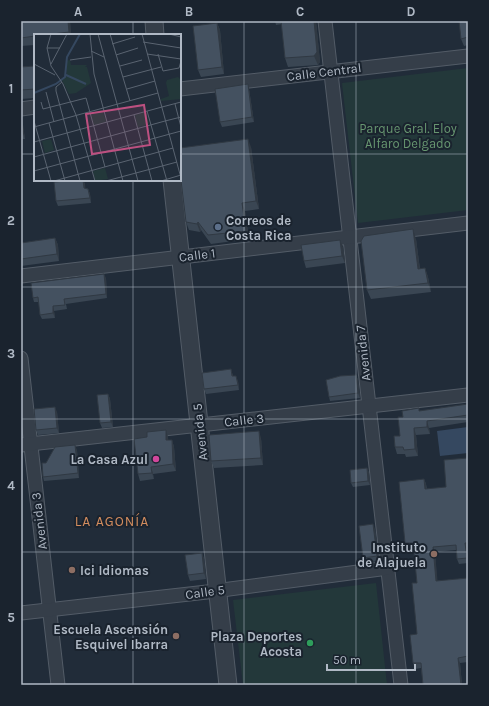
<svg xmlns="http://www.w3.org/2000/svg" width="489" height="706" font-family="Karla,sans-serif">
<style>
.green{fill:#23383a}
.water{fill:#354860}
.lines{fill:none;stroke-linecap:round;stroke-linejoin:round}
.minor-casing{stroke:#535c67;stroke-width:15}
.tertiary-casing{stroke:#535c67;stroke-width:19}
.minor{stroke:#353e49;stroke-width:13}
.tertiary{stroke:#353e49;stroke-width:17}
.wall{fill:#3a4653}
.shaded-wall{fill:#303943}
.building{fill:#445160;stroke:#303943}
.grid{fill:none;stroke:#b0b9c5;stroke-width:1;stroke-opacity:0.55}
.service-dot{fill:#5c6f8a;stroke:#1a232e;stroke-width:1.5}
.hotel-dot{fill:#d1479c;stroke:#1a232e;stroke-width:1.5}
.education-dot{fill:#8d6e63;stroke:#1a232e;stroke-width:1.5}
.leisure-dot{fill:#2e9e5b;stroke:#1a232e;stroke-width:1.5}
.labels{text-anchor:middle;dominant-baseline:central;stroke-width:4;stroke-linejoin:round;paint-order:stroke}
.street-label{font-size:13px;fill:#b0b9c5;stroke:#1a232e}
.park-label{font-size:13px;fill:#679670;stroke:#1a232e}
.poi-label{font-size:13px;font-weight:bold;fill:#b0b9c5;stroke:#1a232e;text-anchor:end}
.neighbourhood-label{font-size:14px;letter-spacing:1px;fill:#d28c5e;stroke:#1a232e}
.inset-river{fill:none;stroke:#354860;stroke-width:2}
.inset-road{fill:none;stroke:#5a6471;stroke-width:1}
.view{fill:#bc5080;fill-opacity:0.15;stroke:#bc5080;stroke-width:2}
.inset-edge{fill:none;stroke:#b0b9c5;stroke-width:2}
.neatline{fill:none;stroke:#b0b9c5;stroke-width:1.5}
.grid-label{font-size:13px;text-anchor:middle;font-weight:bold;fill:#b0b9c5}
</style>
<rect width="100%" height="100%" fill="#212c39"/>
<g class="green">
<path d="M468,68V210L358,223L342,83Z"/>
<path d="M376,583L387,685H243L233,600Z"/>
</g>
<path class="water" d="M468,427V453L440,456L437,431Z"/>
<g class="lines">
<defs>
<g id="minor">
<path d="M325,21L401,685"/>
<path d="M180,89L468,56"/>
<path d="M21,109L35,107"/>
<path d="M21,276L468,223"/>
<path d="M21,358L58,685"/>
<path d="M21,445L468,395"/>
<path d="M21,613L207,592L388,568"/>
</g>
<g id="tertiary">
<path d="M154,21L155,35"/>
<path d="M172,180L228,685"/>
</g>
</defs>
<use href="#minor" class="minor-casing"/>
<use href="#tertiary" class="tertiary-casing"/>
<use href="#minor" class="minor"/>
<use href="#tertiary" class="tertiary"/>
</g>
<g class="wall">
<path d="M21,21H70L71,35H35V45L21,46Z"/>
<path d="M275,21H316L320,62L318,65L288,67L285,58L282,24L276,25Z"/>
<path d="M468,21V45L464,46L461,39Z"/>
<path d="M217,23L220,30L224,74L201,77L198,70Z"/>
<path d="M35,66V98L21,99V67Z"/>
<path d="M248,84L249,89L254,122L222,127L220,122Z"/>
<path d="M21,115L25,139H21Z"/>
<path d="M251,147L259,209L245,211L249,239L211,244L201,230L200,232L189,230L186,222Z"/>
<path d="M83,180L85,184V188L88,189L90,194L91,203L58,206L56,201Z"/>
<path d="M55,238L58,245L59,261L21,266V243Z"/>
<path d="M416,239L420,269L425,268L428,277L431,292L371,299L367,290Z"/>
<path d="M343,247L345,263L306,268L304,261Z"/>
<path d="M106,278L107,298L66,304L67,309L54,311L55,318L42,319L40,315L39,302H34L33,298Z"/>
<path d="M231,369L233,376L238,381L239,390L206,394L204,389Z"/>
<path d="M356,375L358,380L360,398L330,401L329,397Z"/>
<path d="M108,394L110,399L113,427L102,428L100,423Z"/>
<path d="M468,404V422L429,428L430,434L416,435L418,456L406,457L405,454H397L395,447L400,436L403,417L420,411Z"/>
<path d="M57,412L59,433L38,435L36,430Z"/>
<path d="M166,430L168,437V440H172L174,447L176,471L153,474L154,479L140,481L138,474L147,437Z"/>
<path d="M261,438L263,465L214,468L211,461Z"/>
<path d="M77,450L79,478L44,481L43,477L46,463Z"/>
<path d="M468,458V548H467L468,563L459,564L457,559L456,550L435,552L437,581L468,578V662L460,663L462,685H423L421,668L415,669L413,663L417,634V583L414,548L407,549L405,543L424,479L426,484L427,489L446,487Z"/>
<path d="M367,468L369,473L370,485L353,487L351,483Z"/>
<path d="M375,529L379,561L365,563L363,558Z"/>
<path d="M202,553L204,559L206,579L190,581L188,575Z"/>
</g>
<g class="shaded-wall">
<path d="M68,21H70L71,35H70L69,32Z"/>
<path d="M314,21H316L320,62L318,65L314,56Z"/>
<path d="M217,23L220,30L224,74L222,67Z"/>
<path d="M248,84L249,89L254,122L252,117Z"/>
<path d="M21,115L22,117L25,139L22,131L21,125Z"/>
<path d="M248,139L251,147L259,209L256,201Z"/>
<path d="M83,180L85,184L86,193L84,188Z"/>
<path d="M88,189L90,194L91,203L90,198Z"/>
<path d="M242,203L245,211L249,239L246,231Z"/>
<path d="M198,222L201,230L200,232L197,224Z"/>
<path d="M413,229L416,239L421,278L418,269Z"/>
<path d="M55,238L58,245L59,261L57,254Z"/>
<path d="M340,240L343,247L345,263L342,256Z"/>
<path d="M425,268L428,277L431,292L428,283Z"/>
<path d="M104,274L106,278L107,298L106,294Z"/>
<path d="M53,306L54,311L55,318L53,313Z"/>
<path d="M356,375L358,380L360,398L358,393Z"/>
<path d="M236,376L238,381L239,390L238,385Z"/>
<path d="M108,394L110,399L113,427L111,422Z"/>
<path d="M55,407L57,412L59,433L57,428Z"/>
<path d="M427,421L429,428L430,434L427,427Z"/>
<path d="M414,428L416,435L418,456L415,449Z"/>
<path d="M166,430L168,437L169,447L166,440Z"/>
<path d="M259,431L261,438L263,465L261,458Z"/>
<path d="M172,440L174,447L176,471L173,464Z"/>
<path d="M75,445L77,450L79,478L78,473Z"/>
<path d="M151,467L153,474L154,479L152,473Z"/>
<path d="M367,468L369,473L370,485L368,481Z"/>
<path d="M424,479L426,484L427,495L425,489Z"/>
<path d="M373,524L375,529L379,561L377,556Z"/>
<path d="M465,543L467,548L468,560L467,558Z"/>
<path d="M433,547L435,552L438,586L436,581Z"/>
<path d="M202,553L204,559L206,579L204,573Z"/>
<path d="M458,658L460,663L462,685H461Z"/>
</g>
<g class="building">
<path d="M21,21H68L69,32L44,35H35V36L21,38Z"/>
<path d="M281,21H314L317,52L314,56L285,58Z"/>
<path d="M459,21H468V37L461,39Z"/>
<path d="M217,23L222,67L198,70L193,26Z"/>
<path d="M35,66V89L21,90V67Z"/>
<path d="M248,84L252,117L220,122L215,89Z"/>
<path d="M248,139L256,201L242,203L246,231L208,235L198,222L197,224L186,222L180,172V148Z"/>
<path d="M78,180H83L84,188L88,189L90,198L56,201L54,182Z"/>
<path d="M413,229L418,269L425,268L428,283L367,290L361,241L364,236Z"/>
<path d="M55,238L57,254L21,259V243Z"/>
<path d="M340,240L342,256L304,261L301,245Z"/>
<path d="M104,274L106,294L64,299L65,305L53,306V313L40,315L38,297L33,298L31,283Z"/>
<path d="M231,369L232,376H236L238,385L204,389L202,373Z"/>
<path d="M356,375L358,393L329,397L326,380L340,376Z"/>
<path d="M108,394L111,422L100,423L97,395Z"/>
<path d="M468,404V415L427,421V427L414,428L415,449L404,450L403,447H395L394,436H400L398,417H403L402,411L419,408V411Z"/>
<path d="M55,407L57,428L36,430L34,409Z"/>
<path d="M166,430V440H172L173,464L151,467L152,473L138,474L134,439L147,437V432Z"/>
<path d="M259,431L261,458L211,461L209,435Z"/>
<path d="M75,445L78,473L43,477L42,463H46L55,447Z"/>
<path d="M468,458V543H465L467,558L457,559L456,545L433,547L436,581L468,578V656L458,658L461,685H423L421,663H413L410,635L417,634L412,583H417L413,543H405L399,482L424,479L425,489L446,487L444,460Z"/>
<path d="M367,468L368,481L351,483L350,470Z"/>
<path d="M373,524L377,556L363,558L359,526Z"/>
<path d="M202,553L204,573L188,575L185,555Z"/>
</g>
<path class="grid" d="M133,21V35M244,21V685M356,21V685M21,154H35M180,154H468M133,180V685M21,287H468M21,419H468M21,552H468"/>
<circle class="service-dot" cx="218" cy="227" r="4"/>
<circle class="hotel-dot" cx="156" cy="459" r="4"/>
<g class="education-dot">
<circle cx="434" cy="554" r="4"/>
<circle cx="72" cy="570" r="4"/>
<circle cx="176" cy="636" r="4"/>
</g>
<circle class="leisure-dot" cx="310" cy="643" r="4"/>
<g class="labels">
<g class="street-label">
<text transform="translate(324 72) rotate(-7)">Calle Central</text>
<text transform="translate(197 255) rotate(-7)">Calle 1</text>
<text transform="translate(363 353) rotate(-96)">Avenida 7</text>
<text transform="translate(244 420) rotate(-6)">Calle 3</text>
<text transform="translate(200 432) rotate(-96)">Avenida 5</text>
<text transform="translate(39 521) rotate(-97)">Avenida 3</text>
<text transform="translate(205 592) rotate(-8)">Calle 5</text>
</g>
<g class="park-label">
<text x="408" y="128">Parque Gral. Eloy<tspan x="408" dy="15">Alfaro Delgado</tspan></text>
</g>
<g class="poi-label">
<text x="226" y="220" text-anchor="start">Correos de<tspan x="226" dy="15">Costa Rica</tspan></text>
<text x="148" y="459">La Casa Azul</text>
<text x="426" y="547">Instituto<tspan x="426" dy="15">de Alajuela</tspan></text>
<text x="80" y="570" text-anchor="start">Ici Idiomas</text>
<text x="168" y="629">Escuela Ascensión<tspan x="168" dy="15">Esquivel Ibarra</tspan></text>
<text x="302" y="636">Plaza Deportes<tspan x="302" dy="15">Acosta</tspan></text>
</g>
<g class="neighbourhood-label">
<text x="112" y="521">LA AGONÍA</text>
</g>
</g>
<g transform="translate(34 34)">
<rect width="147" height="147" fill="#212c39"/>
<path d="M36,26L37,31H53L51,33H53L57,49L42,59L35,60L28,46L33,42L32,27ZM144,43L147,46V65L127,67V65L135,62L132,49L133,46ZM68,76L72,88L60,91L57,79ZM112,78L115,90L104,93L101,81ZM17,105L20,116L11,119L8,107ZM71,134L74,145L61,147L59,137Z" fill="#23383a"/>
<path class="inset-river" d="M32,41L52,50M0,59L22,50L31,43L33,23L46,0"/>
<path class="inset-road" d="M17,0L13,14L17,32L29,50L42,81M56,0L60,40L89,147M64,0L104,147M76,0L96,67M108,0L124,59M135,0L147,3M109,8L147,14M78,10L101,3M13,14H26M57,17L70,23M113,20L147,25M124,20L129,37L145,34L147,27M82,21L104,14M36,26L57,23M0,30L21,41M17,30L33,0M86,32L108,26M89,43L127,33M28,48L22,53V57L46,147M93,55L121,47M12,58L20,88M7,68L9,75L52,64L71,133M141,70L147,93M128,73L147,68M113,77L133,147M42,81L61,147M100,81L118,147M0,87L17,147M131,87L147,83M15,89L31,147M0,93L124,59L147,144M0,108L128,73M0,123L131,87M0,137L147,97M20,147L139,114M72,147L143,128M127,147L147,141"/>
<path class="view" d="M110,71L116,111L58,120L52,80Z"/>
<rect width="147" height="147" class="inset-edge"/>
</g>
<rect width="489" height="706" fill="none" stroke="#1a232e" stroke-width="44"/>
<path d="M327 664v6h88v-6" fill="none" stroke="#b0b9c5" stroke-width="2"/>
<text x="333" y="664" font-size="12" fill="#b0b9c5" stroke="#1a232e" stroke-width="3" paint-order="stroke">50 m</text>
<rect x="22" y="22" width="445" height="662" class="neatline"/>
<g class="grid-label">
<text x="78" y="16">A</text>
<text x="189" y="16">B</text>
<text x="300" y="16">C</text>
<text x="411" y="16">D</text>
<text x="11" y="93">1</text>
<text x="11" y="225">2</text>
<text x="11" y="358">3</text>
<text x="11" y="490">4</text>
<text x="11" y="622">5</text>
</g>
</svg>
